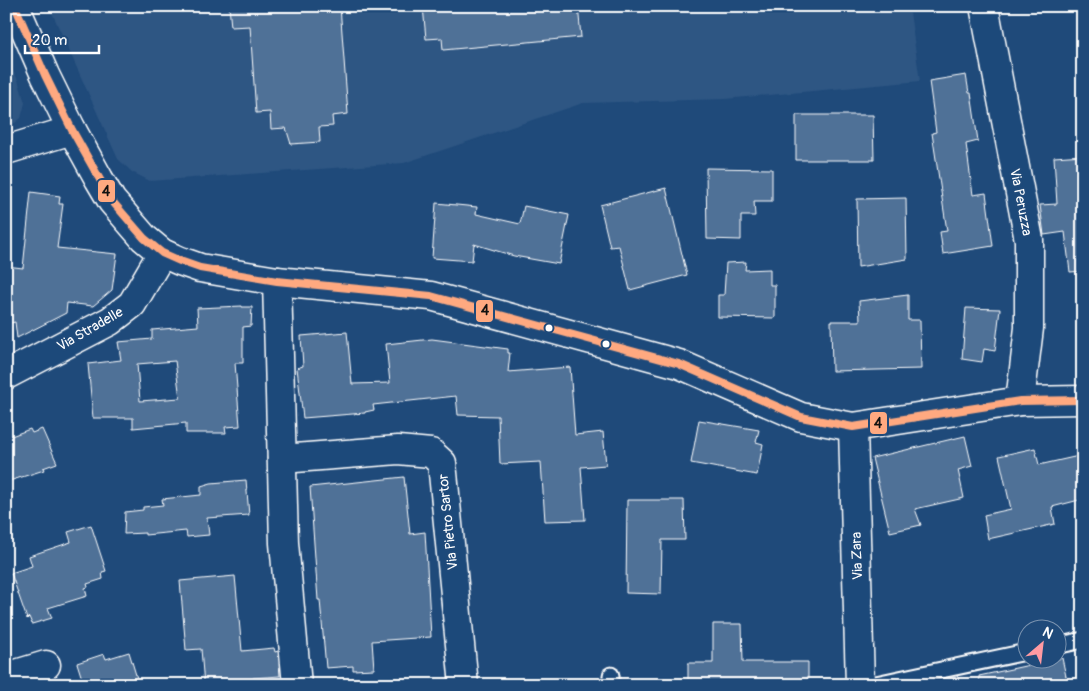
<svg xmlns="http://www.w3.org/2000/svg" width="1089" height="691" font-family="Pangolin,sans-serif">
<style>
.built{fill:#2e5683}
.building{fill:#507197;stroke:#fff;fill-rule:evenodd}
.lines{fill:none;stroke-linecap:round;stroke-linejoin:round}
.service-casing{stroke:#fff;stroke-width:19}
.minor-casing{stroke:#fff;stroke-width:31}
.service{stroke:#1f4a7a;stroke-width:15}
.minor{stroke:#1f4a7a;stroke-width:28}
.bus-1-casing{stroke:#1f4a7a;stroke-width:11}
.bus-1{stroke:#ffa980;stroke-width:8}
.bus-dot{fill:#fff;stroke:#1f4a7a;stroke-width:2}
.labels{text-anchor:middle;dominant-baseline:central;stroke-width:4.5;stroke-linejoin:round;paint-order:stroke}
.street-label{font-size:14px;fill:#fff;stroke:#1f4a7a}
.line-badge{stroke:#1f4a7a;stroke-width:2}
.pale-badge-label{font-size:14px;text-anchor:middle;font-weight:bold;fill:#111}
</style>
<rect width="100%" height="100%" fill="#1f4a7a"/>
<filter id="ink" filterUnits="userSpaceOnUse"><feTurbulence type="fractalNoise" baseFrequency=".02" numOctaves="2"/><feDisplacementMap in="SourceGraphic" scale="10" xChannelSelector="R" yChannelSelector="G"/><feConvolveMatrix kernelMatrix="1 2 1 2 8 2 1 2 1" color-interpolation-filters="sRGB"/></filter>
<g filter="url(#ink)">
<g class="built">
<path d="M49,6H909L920,81L725,99L583,103L404,163L150,181L132,172L118,159Z"/>
<path d="M6,58L18,80L25,103L21,118L15,123L6,126Z"/>
</g>
<g class="building">
<path d="M229,6H340L348,114L332,116L333,126L319,127L320,142L291,144L286,128L271,129L270,112L256,113L250,26L231,27Z"/>
<path d="M423,6H578L581,37L443,50L442,38L426,39Z"/>
<path d="M966,75L969,93H971L978,141L966,144L973,195L986,193L993,246L943,254L940,232L947,231L932,133L936,132L929,81Z"/>
<path d="M796,115H873L874,160H796Z"/>
<path d="M1083,155V271L1070,272L1065,232L1044,235L1040,205L1057,204L1054,157Z"/>
<path d="M706,168L772,169V201H754L755,216H741V240L707,239Z"/>
<path d="M666,188L687,275L630,290L619,246L610,247L600,205Z"/>
<path d="M31,192L60,196L59,204H63L57,248L117,254L112,290L93,306L67,303L66,313L17,338L15,322L6,324V266L23,268Z"/>
<path d="M906,198L907,259L858,267L857,199Z"/>
<path d="M436,203L477,207L476,214L520,224L524,206L569,215L559,264L514,256L474,244L472,261L432,258Z"/>
<path d="M746,262L745,270L770,269V285H775V318L718,317V295H724L726,263Z"/>
<path d="M908,295V320H920L921,369L832,371L831,321H860L859,301Z"/>
<path d="M242,306V307H252L251,326L243,327V363H235L240,426L225,427L226,433H186V423L133,428V418H93L88,364L121,360L118,342L152,339V330L198,326L197,308ZM175,361L180,398L140,401L137,364Z"/>
<path d="M966,308L1000,309L995,351L984,349L982,362L962,359Z"/>
<path d="M347,332L352,384L390,383L386,344L432,339L508,349V353H510L508,372L570,367L575,435L603,432L606,465L581,467L585,520L545,521L541,462L500,464L498,416L458,415L456,396L373,405L374,410L365,412V413L303,418L297,368L303,366L301,336Z"/>
<path d="M699,420L759,430L756,442L763,444L757,475L691,463Z"/>
<path d="M30,429L32,433L42,429L57,463L43,468L44,470L6,482V438Z"/>
<path d="M965,436L972,466L958,470L964,498L915,509L921,525L890,532L872,458Z"/>
<path d="M1035,448L1039,465L1083,455V499L1052,507L1055,524L988,539L984,515L1011,509L999,456Z"/>
<path d="M404,477L410,534L425,532L431,637L372,641L374,669L353,670V666L326,668L320,600H318L310,487Z"/>
<path d="M246,480L249,515L207,518L209,535L187,537L186,531L145,535V533L124,534L125,512L143,510V507L163,505L162,499L201,495V486L211,483Z"/>
<path d="M627,500H684L685,540H662L661,594L626,593Z"/>
<path d="M91,525L106,571L102,572L103,579L87,584L88,587L85,588L87,596L48,608L52,618L32,624L29,617L27,619L11,573L32,566L29,556L71,542L68,532Z"/>
<path d="M235,576L242,651L274,648L275,652L278,651L280,676L253,678L254,685H204L201,649L186,650L180,581Z"/>
<path d="M713,624H742L743,662H808V685H688V663H713Z"/>
<path d="M129,652L139,685H84L77,663L104,654L106,659Z"/>
<path d="M1062,658L1067,681L1049,685H980L979,676Z"/>
</g>
<g class="lines">
<defs>
<g id="service">
<path d="M1056,646L1083,640"/>
<path d="M611,685V675"/>
<path d="M871,685L1026,652"/>
</g>
<g id="minor">
<path d="M15,6L45,75L72,130L99,179L112,201L144,238L162,253L180,261L200,268L277,281L431,296L679,364L801,417L853,427L1020,401L1083,400"/>
<path d="M984,6L1029,240V328L1020,401"/>
<path d="M6,150L72,130"/>
<path d="M277,281L284,543L297,685"/>
<path d="M6,375L110,321L132,304L162,253"/>
<path d="M853,427L860,685"/>
<path d="M282,459L398,450L431,453L442,463L464,685"/>
<path d="M6,677L46,665"/>
</g>
</defs>
<use href="#service" class="service-casing"/>
<use href="#minor" class="minor-casing"/>
<use href="#service" class="service"/>
<use href="#minor" class="minor"/>
<defs>
<path id="bus-1" d="M15,6L45,75L72,130L112,201L144,238L162,253L180,261L200,268L277,281L431,296L679,364L801,417L853,427L1020,401L1083,400"/>
</defs>
<use href="#bus-1" class="bus-1-casing"/>
<use href="#bus-1" class="bus-1"/>
</g>
</g>
<g class="bus-dot">
<circle cx="549" cy="328" r="4.5"/>
<circle cx="606" cy="344" r="4.5"/>
</g>
<g class="labels">
<g class="street-label">
<text transform="translate(1021 202) rotate(79)">Via Peruzza</text>
<text transform="translate(90 329) rotate(-30)">Via Stradelle</text>
<text transform="translate(448 522) rotate(-96)">Via Pietro Sartor</text>
<text transform="translate(857 556) rotate(-92)">Via Zara</text>
</g>
</g>
<g class="line-badge">
<rect x="97" y="179" width="19" height="24" rx="5" fill="#ffa980"/>
<rect x="475" y="299" width="19" height="24" rx="5" fill="#ffa980"/>
<rect x="869" y="411" width="19" height="24" rx="5" fill="#ffa980"/>
</g>
<g class="pale-badge-label">
<text x="106" y="196">4</text>
<text x="485" y="315">4</text>
<text x="878" y="428">4</text>
</g>
<rect width="1089" height="691" fill="none" stroke="#1f4a7a" stroke-width="25"/>
<rect x="12" y="12" width="1064" height="666" fill="none" stroke="#fff" stroke-width="2" filter="url(#ink)"/>
<g transform="translate(1042 644) rotate(28)"><circle r="24" fill="#1f4a7a" stroke="#7992af"/>
<path d="M0-4L9 19L0 12L-9 19Z" fill="#ff9aa2"/>
<text y="-8" font-size="14" font-weight="bold" text-anchor="middle" fill="#ffffff">N</text>
</g>
<path d="M25 45v8h74v-8" fill="none" stroke="#ffffff" stroke-width="2.5"/>
<text x="32" y="45" font-size="15" fill="#ffffff" stroke="#1f4a7a" stroke-width="4" paint-order="stroke">20 m</text>
</svg>
